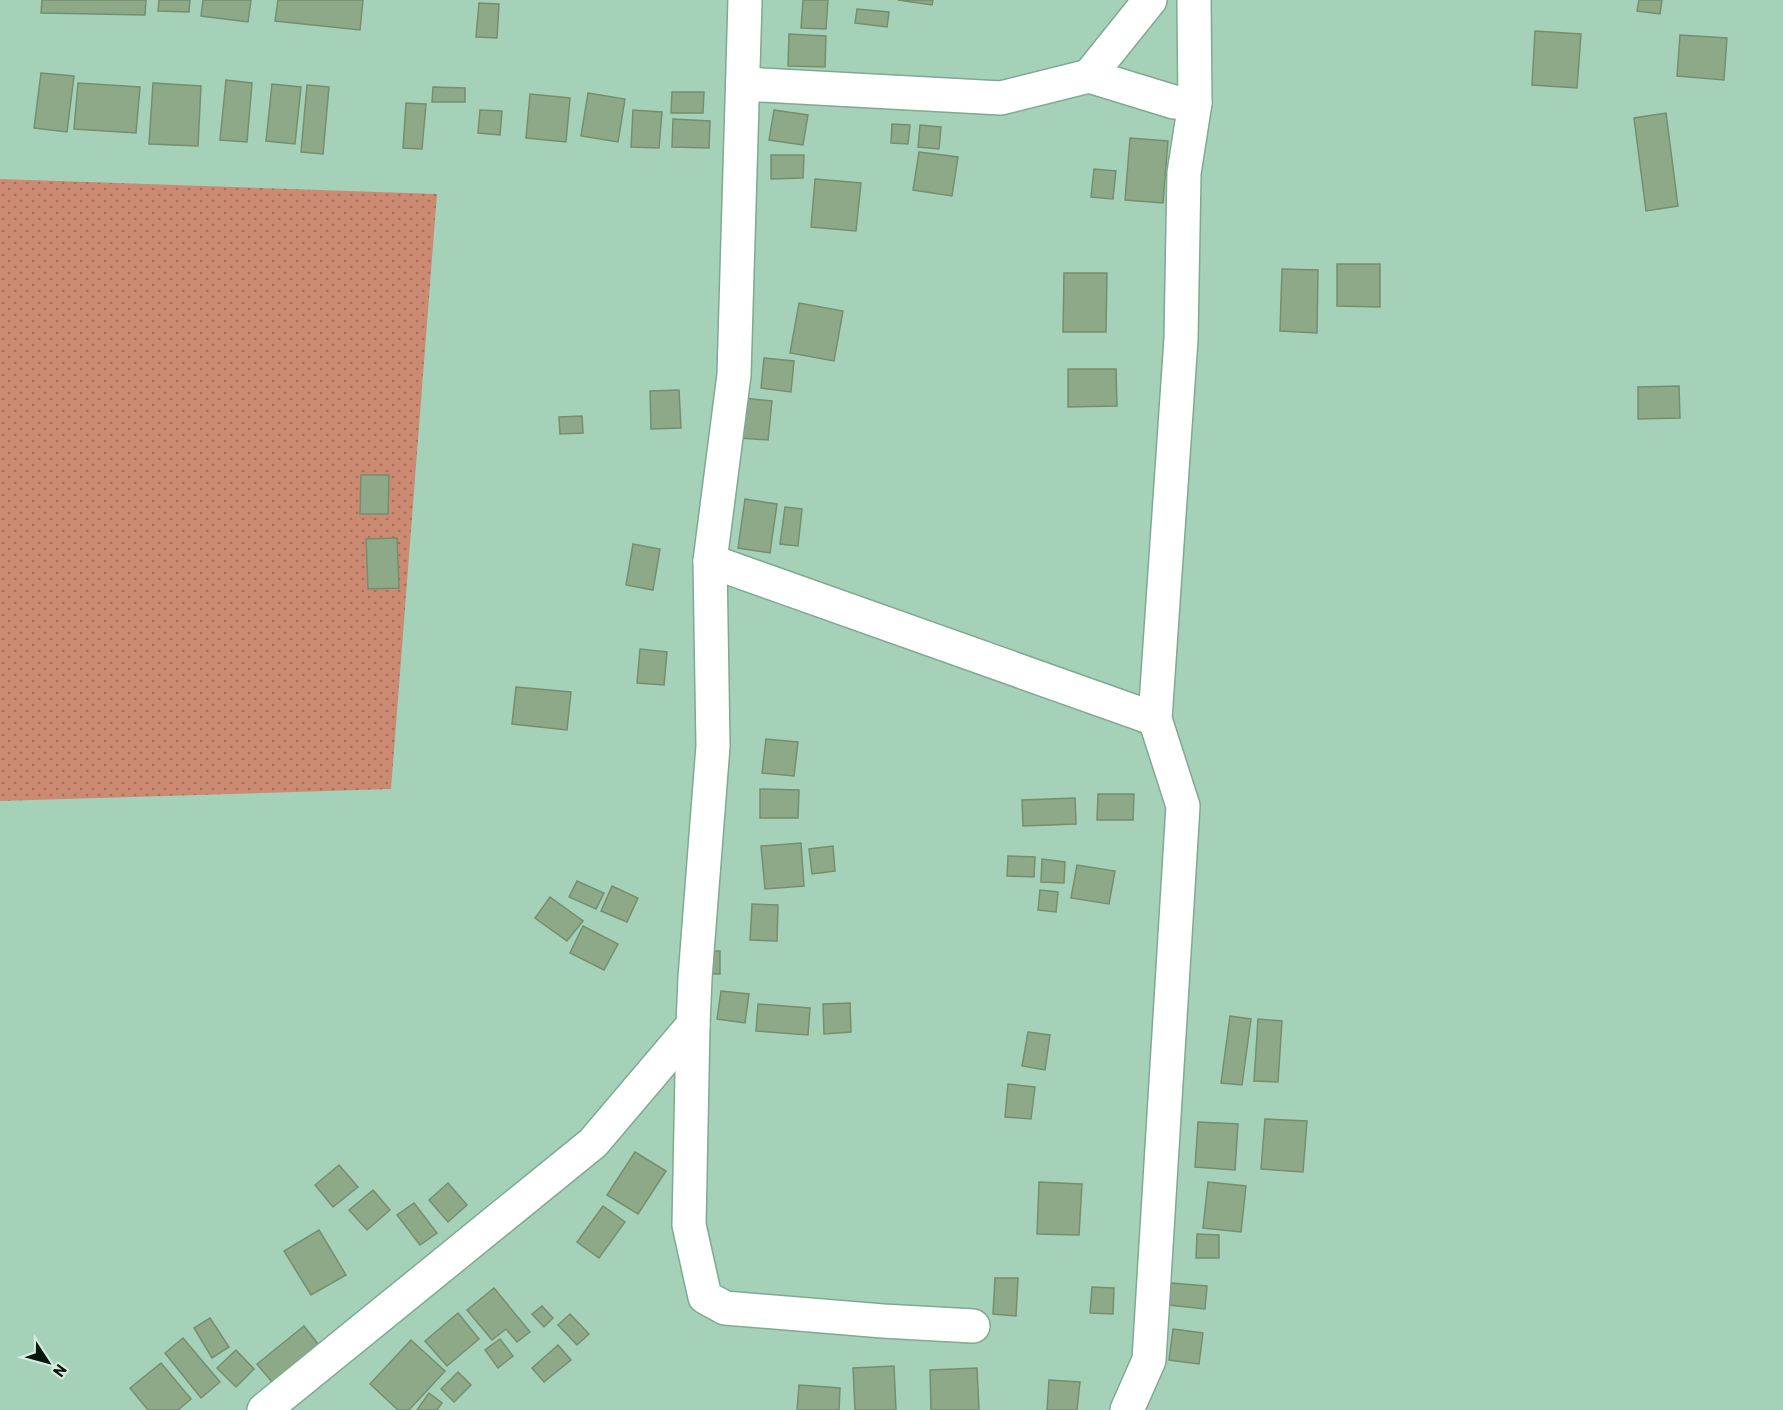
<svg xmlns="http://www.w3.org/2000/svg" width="1783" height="1410" font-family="Barlow,sans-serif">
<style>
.grass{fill:url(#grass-dots)}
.building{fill:#8da987;stroke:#748f6e;stroke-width:1.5}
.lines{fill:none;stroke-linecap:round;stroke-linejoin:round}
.minor-casing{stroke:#7fa992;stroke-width:36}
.minor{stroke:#fff;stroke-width:33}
</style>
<defs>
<pattern id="grass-dots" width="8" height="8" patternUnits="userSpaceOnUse" patternTransform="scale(1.5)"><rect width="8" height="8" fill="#cd8a72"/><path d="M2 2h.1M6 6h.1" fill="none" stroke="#a4705c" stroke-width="1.8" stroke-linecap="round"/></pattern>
</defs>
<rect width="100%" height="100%" fill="#a6d1b9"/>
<path class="grass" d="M0,179L437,194L391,789L0,801Z"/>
<g class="building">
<path d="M42,0H146L145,15L41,13Z"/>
<path d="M159,0H190L189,12L158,11Z"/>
<path d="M203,0H251L248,22L201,16Z"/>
<path d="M278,0H363L360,30L275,21Z"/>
<path d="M803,0H828L826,29L801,28Z"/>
<path d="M898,0H933L932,5Z"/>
<path d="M1639,0H1662L1660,14L1637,11Z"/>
<path d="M479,3L499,4L497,38L476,37Z"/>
<path d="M857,9L889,12L887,27L855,23Z"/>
<path d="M1535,31L1581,34L1577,88L1532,85Z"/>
<path d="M789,34L826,36L825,67L788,66Z"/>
<path d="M1680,35L1727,38L1724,80L1677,76Z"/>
<path d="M41,73L74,76L67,132L34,128Z"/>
<path d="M226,80L252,83L247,142L220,140Z"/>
<path d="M78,83L140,87L136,133L74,129Z"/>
<path d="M153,83L201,86L198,146L149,144Z"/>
<path d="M272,84L301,87L295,144L266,141Z"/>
<path d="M307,85L329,87L323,154L301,152Z"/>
<path d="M433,87L465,88V102H432Z"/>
<path d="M672,92H704L703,113H671Z"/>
<path d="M588,93L625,99L618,142L581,136Z"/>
<path d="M530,94L570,98L566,142L526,138Z"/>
<path d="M406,103L426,104L422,149L403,148Z"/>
<path d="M480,110L502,111L500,135L478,133Z"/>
<path d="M633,110L662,112L659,148L631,147Z"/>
<path d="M774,110L808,115L803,145L769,140Z"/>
<path d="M1666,113L1678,206L1646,211L1634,118Z"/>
<path d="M673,119L710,121L709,148L672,147Z"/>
<path d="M892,124L910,125L908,144L891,143Z"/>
<path d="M920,125L941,127L939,149L918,147Z"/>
<path d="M1130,138L1168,141L1163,203L1125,200Z"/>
<path d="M919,152L958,157L952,196L913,190Z"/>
<path d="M771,155H804L803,178L771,179Z"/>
<path d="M1094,169L1116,171L1113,199L1091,197Z"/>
<path d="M815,179L861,183L856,231L811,227Z"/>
<path d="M1337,264H1380V307L1337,306Z"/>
<path d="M1282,269L1318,270L1317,333L1280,331Z"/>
<path d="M1064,273H1107L1106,332H1063Z"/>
<path d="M799,303L843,311L834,361L790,353Z"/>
<path d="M764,358L794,361L791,392L761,388Z"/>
<path d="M1068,369H1116L1117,406L1068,407Z"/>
<path d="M1679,386L1680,418L1638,419V387Z"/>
<path d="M679,390L681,428L651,429L650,391Z"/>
<path d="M744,398L772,401L768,440L740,438Z"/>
<path d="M582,416L583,433L560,434L559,417Z"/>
<path d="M361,475H389L388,514H360Z"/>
<path d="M745,499L777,504L770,553L738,548Z"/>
<path d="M785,507L802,509L798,546L780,544Z"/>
<path d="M397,538L399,588L368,589L366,539Z"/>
<path d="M633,544L660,549L653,590L626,585Z"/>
<path d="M640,649L667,652L664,685L637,683Z"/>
<path d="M516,687L571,692L567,730L512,724Z"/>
<path d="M766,739L798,742L794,776L762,773Z"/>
<path d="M760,789L799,790L798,818H760Z"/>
<path d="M1098,794H1134L1133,820H1097Z"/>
<path d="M1075,798L1076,824L1023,826L1022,800Z"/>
<path d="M801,843L804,886L765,889L761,846Z"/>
<path d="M833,846L835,871L812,874L809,849Z"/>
<path d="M1008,856L1035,857L1034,877L1007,876Z"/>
<path d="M1042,859L1065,862L1064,883L1041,882Z"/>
<path d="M1077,865L1115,871L1109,904L1071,898Z"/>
<path d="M577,881L604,893L596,909L569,897Z"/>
<path d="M612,886L638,898L627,922L601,911Z"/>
<path d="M1040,890L1058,892L1056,912L1038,910Z"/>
<path d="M550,897L583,921L567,941L535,918Z"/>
<path d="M752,904L778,905L777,941L750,940Z"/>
<path d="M583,926L618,944L604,970L570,953Z"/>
<path d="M703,951H720V974H704Z"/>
<path d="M721,991L749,994L745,1023L717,1019Z"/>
<path d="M850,1003L851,1032L824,1034L823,1004Z"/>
<path d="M758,1004L810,1008L808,1035L756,1031Z"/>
<path d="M1230,1016L1251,1019L1242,1085L1221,1083Z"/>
<path d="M1258,1019L1282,1021L1278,1082L1254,1081Z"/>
<path d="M1028,1032L1050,1035L1045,1070L1022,1066Z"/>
<path d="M1008,1084L1035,1087L1031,1119L1005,1117Z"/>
<path d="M1265,1119L1307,1121L1303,1172L1261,1169Z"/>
<path d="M1198,1122L1238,1124L1235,1170L1195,1167Z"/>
<path d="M635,1152L666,1171L638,1214L607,1195Z"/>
<path d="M339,1165L358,1187L333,1207L315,1185Z"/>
<path d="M1039,1182L1082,1184L1079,1235L1037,1234Z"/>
<path d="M1208,1182L1246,1186L1241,1232L1203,1228Z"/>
<path d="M448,1183L467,1205L448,1222L429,1200Z"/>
<path d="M373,1190L390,1210L367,1230L349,1210Z"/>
<path d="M414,1203L437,1233L420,1245L397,1215Z"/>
<path d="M603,1206L625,1222L599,1258L577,1242Z"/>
<path d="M319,1230L346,1275L311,1295L284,1251Z"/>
<path d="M1197,1234L1219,1235V1258H1196Z"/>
<path d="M995,1278H1018L1016,1316L993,1314Z"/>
<path d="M1171,1283L1207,1286L1205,1309L1169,1305Z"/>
<path d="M1092,1287L1114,1288L1113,1314L1090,1313Z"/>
<path d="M494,1288L530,1332L517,1342L506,1329L492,1340L467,1310Z"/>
<path d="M542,1306L553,1318L544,1327L532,1314Z"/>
<path d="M458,1313L479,1339L447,1366L425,1341Z"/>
<path d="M570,1314L589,1334L577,1345L558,1325Z"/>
<path d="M210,1318L229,1347L212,1358L194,1328Z"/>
<path d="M304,1326L318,1344L272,1382L257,1364Z"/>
<path d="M1173,1329L1203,1333L1199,1364L1169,1360Z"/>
<path d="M183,1338L220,1382L201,1398L165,1353Z"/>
<path d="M500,1339L513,1356L498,1368L485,1350Z"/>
<path d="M411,1340L445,1371L409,1410H398L370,1384Z"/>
<path d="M558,1345L571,1360L544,1382L532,1368Z"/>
<path d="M236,1350L254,1369L236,1387L217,1368Z"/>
<path d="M161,1363L191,1399L178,1410H148L130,1388Z"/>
<path d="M894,1366L896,1410H855L853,1368Z"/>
<path d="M977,1368L979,1410H931L930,1370Z"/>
<path d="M458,1372L471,1385L454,1402L441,1389Z"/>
<path d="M1049,1380L1080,1382L1077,1410H1047Z"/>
<path d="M799,1385L840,1388L839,1410H797Z"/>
<path d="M429,1393L442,1403L437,1410H417Z"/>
</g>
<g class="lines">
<defs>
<g id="minor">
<path d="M1089,76L1150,0"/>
<path d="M743,84L1001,98L1089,76L1174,102L1195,103"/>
<path d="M710,561L1155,719"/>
<path d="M693,1025L689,1225L705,1297L725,1308L883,1321L973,1326"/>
<path d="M264,1410L593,1143L693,1025L695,978L713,746L710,561L734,375L745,0"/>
<path d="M1127,1410L1149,1360L1183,806L1155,719L1181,339L1184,173L1195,103L1194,0"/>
</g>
</defs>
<use href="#minor" class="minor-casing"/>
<use href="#minor" class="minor"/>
</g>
<g transform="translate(48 1362) rotate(126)" stroke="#d6ecdf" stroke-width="4.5" paint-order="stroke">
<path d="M0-4.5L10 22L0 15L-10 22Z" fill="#05160d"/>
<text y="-9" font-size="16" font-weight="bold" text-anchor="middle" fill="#05160d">N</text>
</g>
</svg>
